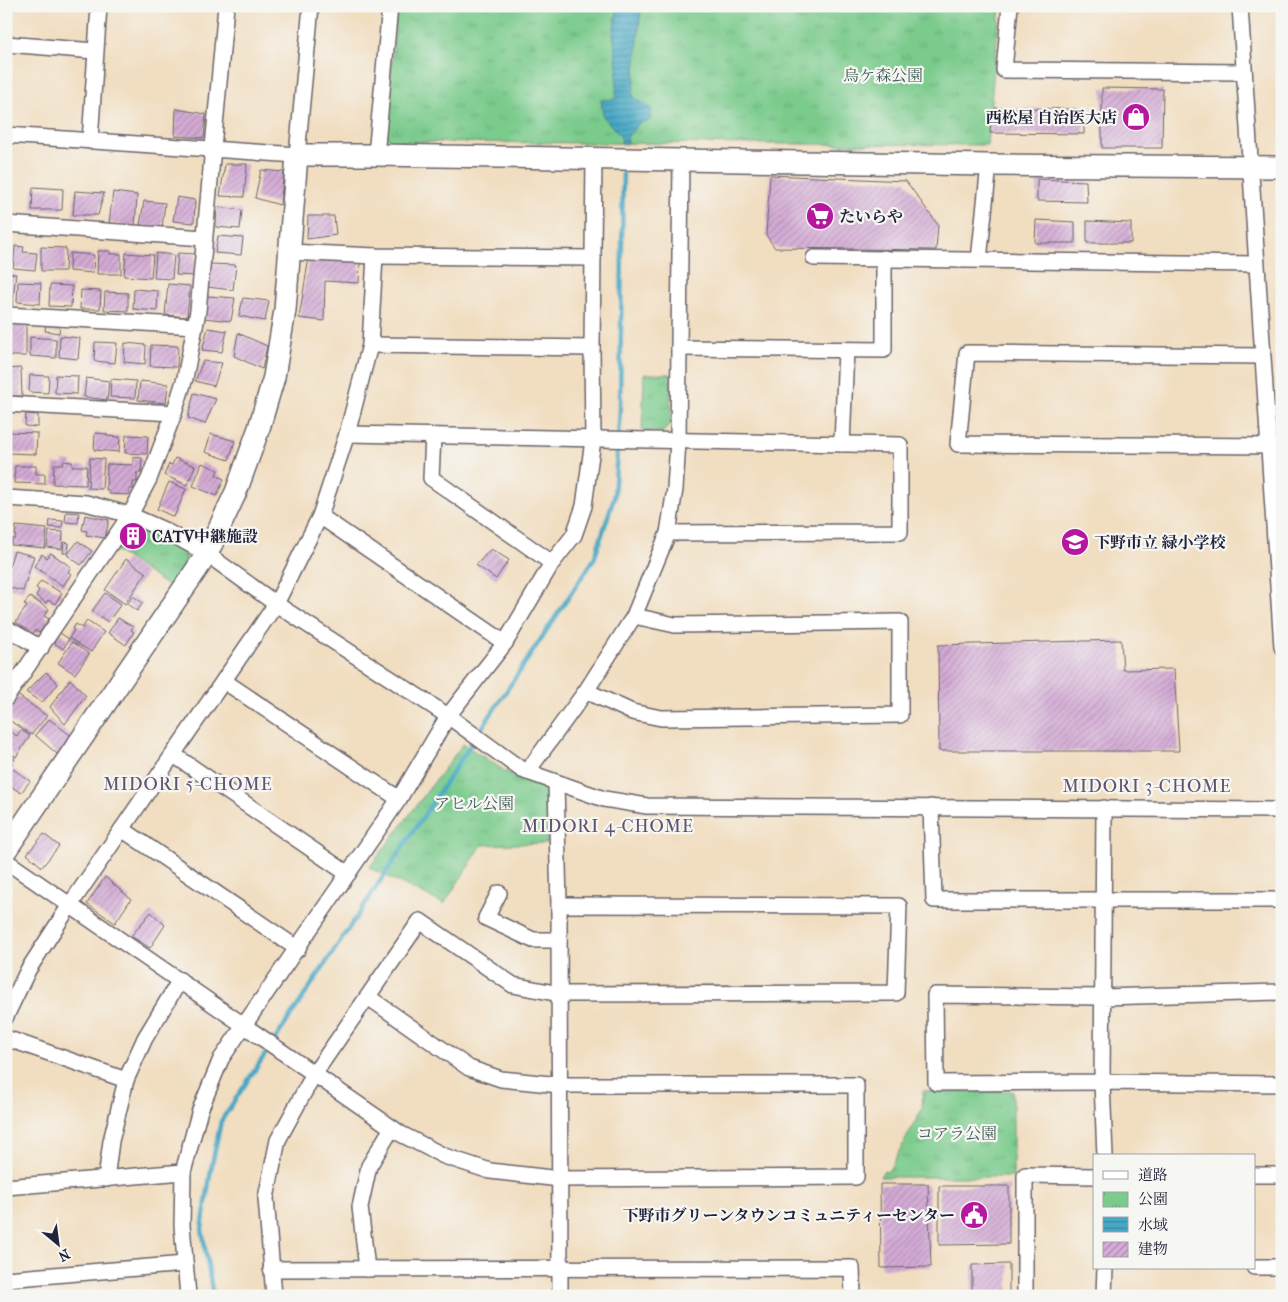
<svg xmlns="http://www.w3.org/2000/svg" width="1288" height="1302" font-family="'IM FELL French Canon','Noto Serif JP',serif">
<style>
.park{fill:url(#park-tufts);stroke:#4e7664}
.water{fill:url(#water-rules);stroke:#346580}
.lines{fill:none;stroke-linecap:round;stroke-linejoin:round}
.stream{stroke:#46a8c5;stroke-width:4.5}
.building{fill:url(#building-hatch)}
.street-casing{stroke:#6a6369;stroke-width:18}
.secondary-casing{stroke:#6a6369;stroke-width:24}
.street{stroke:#fff;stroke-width:15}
.secondary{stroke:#fff;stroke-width:21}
.labels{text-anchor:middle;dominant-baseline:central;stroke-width:4.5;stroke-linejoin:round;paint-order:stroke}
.park-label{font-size:16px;fill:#415d57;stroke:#f6f6f2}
.poi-label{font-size:16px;font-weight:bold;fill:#22223b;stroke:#f6f6f2;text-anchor:start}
.neighbourhood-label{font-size:18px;letter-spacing:1px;fill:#605271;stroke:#f6f6f2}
</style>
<defs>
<pattern id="park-tufts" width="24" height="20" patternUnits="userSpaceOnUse" patternTransform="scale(1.25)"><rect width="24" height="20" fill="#7acb8c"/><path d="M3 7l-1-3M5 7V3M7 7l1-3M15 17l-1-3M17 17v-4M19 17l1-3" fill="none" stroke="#69ae7a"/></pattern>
<pattern id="water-rules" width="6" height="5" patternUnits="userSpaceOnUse" patternTransform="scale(1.25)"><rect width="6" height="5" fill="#46a8c5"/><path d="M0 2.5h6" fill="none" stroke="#3a88a1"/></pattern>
<pattern id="building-hatch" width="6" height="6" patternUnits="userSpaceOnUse" patternTransform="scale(1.25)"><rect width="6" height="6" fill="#d4abd6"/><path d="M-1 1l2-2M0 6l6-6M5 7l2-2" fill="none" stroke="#ac8baf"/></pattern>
</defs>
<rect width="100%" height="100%" fill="#f6f6f2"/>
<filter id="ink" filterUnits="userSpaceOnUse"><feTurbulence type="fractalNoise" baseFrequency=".02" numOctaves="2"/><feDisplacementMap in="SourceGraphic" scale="10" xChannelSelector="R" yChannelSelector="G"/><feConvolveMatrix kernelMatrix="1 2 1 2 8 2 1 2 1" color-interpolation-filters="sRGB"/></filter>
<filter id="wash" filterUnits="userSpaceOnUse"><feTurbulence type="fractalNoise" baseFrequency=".0096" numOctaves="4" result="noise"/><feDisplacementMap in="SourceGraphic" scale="20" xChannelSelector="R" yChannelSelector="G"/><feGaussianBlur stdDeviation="1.12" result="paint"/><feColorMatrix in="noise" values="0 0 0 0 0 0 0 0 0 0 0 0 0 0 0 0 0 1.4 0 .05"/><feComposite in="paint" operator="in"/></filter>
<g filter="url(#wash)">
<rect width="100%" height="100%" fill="#f1ddbf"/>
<g class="park">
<path d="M397,6H1000L987,145L391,142L385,134Z"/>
<path d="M644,374H671V424L663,432L642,431Z"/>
<path d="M138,526L184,548L187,559L169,587L115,550L128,530Z"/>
<path d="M463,744L516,778L548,788L547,843L482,845L444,904L369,868Z"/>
<path d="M923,1091H1013V1177H880L884,1170L888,1172L922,1109Z"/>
</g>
<path class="water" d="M618,6H641L633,96L652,110L649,121L640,122L627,137V144H622L621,137L603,116L601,100L616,99L617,66L613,33Z"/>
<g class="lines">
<path class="stream" d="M213,1296L202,1229L211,1169L221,1121L594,559L614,498L620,408L623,166"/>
</g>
<g id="blocks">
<g class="building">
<path d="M1102,88L1163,89L1162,148H1102Z"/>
<path d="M995,108L1077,109L1078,120L1084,122V134L990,133L991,120H995Z"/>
<path d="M176,109L206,114L204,138L175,136Z"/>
<path d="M225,164H247L244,197L220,196Z"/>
<path d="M261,170L284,172L280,205L255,198Z"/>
<path d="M770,175L906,181L938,225L936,250L775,248L766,235Z"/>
<path d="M1037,179L1086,181L1087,202L1037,201Z"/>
<path d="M33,187L63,189L62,210H32Z"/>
<path d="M75,191L104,193L98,215H73Z"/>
<path d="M113,192L137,195L135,226L109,223Z"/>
<path d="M177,197L195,200L194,223L173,221Z"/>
<path d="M144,201L165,203L162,228L140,225Z"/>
<path d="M217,207L242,210L240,229L216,227Z"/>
<path d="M308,216H334L336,235L307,239Z"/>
<path d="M1036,220L1075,222V243H1035Z"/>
<path d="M1087,221L1131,223V243H1087Z"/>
<path d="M218,236L243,238L241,255L215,253Z"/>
<path d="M6,245H11L7,272H6Z"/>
<path d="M15,246L24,247L23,252L37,253L35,270L13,268Z"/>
<path d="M41,247L66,248L65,271H41Z"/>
<path d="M98,251H110V254H121V274H97Z"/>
<path d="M70,253L94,255L93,273L69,271Z"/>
<path d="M126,253L153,255L151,278L124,276Z"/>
<path d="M156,253L174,255L172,279L154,278Z"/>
<path d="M178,253L196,254L195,276L176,275Z"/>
<path d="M309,257L360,262L359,283L325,281L324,321L299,318Z"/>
<path d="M210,264L236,265L233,290L207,287Z"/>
<path d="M6,273L16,274L12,307L6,306Z"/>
<path d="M18,282L41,283L40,304L17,302Z"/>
<path d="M168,284L190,286L187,317L165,315Z"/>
<path d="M50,285L72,286L71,307L49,306Z"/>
<path d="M134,289L158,291L157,311L133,309Z"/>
<path d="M81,290L101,291L100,309H80Z"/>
<path d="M105,292L128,293V311L104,310Z"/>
<path d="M208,296L235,298L231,321L204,318Z"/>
<path d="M243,298L269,301L265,321L239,316Z"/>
<rect x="6" y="323" width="20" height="33"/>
<path d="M46,323L60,325L59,333L45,331Z"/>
<path d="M208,328L227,331L222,352L202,350Z"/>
<path d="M238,333L267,346L262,369L234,356Z"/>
<path d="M60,336L80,338L78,359L59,357Z"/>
<path d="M30,337L56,339V358L30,356Z"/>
<path d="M95,342L117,343L115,363L94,361Z"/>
<path d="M125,343L146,345L145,364L124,362Z"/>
<path d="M151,345L178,346L177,367L150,366Z"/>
<path d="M203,361L222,363L214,386L195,381Z"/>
<path d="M21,368L22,396H6V369Z"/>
<path d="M30,375L49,376L48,393L29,392Z"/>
<path d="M56,375L78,376L77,394L55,393Z"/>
<path d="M86,378L109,381L107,400L84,397Z"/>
<path d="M111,379L136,381L135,398L110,397Z"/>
<path d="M140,381L168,384L166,403L138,400Z"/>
<path d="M194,393L216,399L205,424L188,418Z"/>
<path d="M26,414L38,415V427L25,426Z"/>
<path d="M7,432L37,433L36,454L6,453Z"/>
<path d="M95,433L107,434V436L120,437L119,452L94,450Z"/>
<path d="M211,434L235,441L229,460L205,452Z"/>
<path d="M126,435L148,436L147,454L125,453Z"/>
<path d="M133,457L142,458L141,473H136L137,474V482H133V489H129V495L109,494V490H106L107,464L133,465Z"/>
<path d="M90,458L104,459L102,489L88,488Z"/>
<path d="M175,458L195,466L187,485L164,475L169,464L172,465Z"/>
<path d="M63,461L72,462V466H87L86,485L53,484L54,464H63Z"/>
<path d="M202,463L218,470L216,475L224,479L217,496L193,486Z"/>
<path d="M15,466H36V474H45V484L14,483Z"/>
<path d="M169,482L186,489L174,517L157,509Z"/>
<path d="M66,512L79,513L78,523L65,522Z"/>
<path d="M85,515L109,520L105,538L86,535L87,531L82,530Z"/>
<path d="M50,520L63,521L62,528L49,527Z"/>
<path d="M16,526L47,529L45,548L11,545L12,539H15Z"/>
<path d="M136,530L138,539L130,542L128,533Z"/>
<path d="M49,531L63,532L62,549L47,547Z"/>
<path d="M78,541L92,551L81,565L67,555Z"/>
<path d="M64,542L69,543L68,553H63Z"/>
<path d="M491,549L509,560L496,579L476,565Z"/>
<path d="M14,551L34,556L23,591L6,587V576Z"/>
<path d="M51,553L71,567L68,572L71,574L63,586L34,566L42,554L47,558Z"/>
<path d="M126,559L146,573L125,604L105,590Z"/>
<path d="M41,581L62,593L55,604L48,600L46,603L36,596L39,590L36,588Z"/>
<path d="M105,593L121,604L108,622L92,611Z"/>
<path d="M133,596L143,603L137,611L127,604Z"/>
<path d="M30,597L49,609L44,616L49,619L39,633L35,630L33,634L16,622L27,606L24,604Z"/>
<path d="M118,618L133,627L131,630L134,632L126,645L108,633Z"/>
<path d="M87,621L104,632L91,652L69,638L74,630L72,629L76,624L82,628Z"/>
<path d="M60,633L69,639L63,649L54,643Z"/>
<path d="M1121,640L1123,670L1174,669L1179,751H939L938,645Z"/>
<path d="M72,642L89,654L75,674L58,663Z"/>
<path d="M46,672L58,684L42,703L26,692Z"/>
<path d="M70,679L86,696L65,724L50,707Z"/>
<path d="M16,694L47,716L31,735L6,718V705Z"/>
<path d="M49,719L77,740L63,759L35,735Z"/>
<path d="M6,729L17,736L21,730L30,736L16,757L6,750Z"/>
<path d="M6,753L15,759L6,773Z"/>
<path d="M13,769L30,781L21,793L6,783V778Z"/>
<path d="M44,834L59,846L42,867L27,854Z"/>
<path d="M105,877L131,899L115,923L87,904Z"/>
<path d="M151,912L165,925L150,948L131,936Z"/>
<path d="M880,1184H928L931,1267L881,1268Z"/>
<path d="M939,1186H1009V1244L939,1245Z"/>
<path d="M1009,1264V1296H972V1265Z"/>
</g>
</g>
</g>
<g filter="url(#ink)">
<use href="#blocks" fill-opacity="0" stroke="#6a6369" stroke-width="1"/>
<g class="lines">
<defs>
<g id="street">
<path d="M1010,6L1004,70L1244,72"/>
<path d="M1240,6L1282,647"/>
<path d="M6,44L95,51"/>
<path d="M6,135L297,155L311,6"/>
<path d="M90,141L99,6"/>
<path d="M376,155L390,6"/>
<path d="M6,224L204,238"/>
<path d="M289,252L375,256L593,258"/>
<path d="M814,258L1256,264"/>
<path d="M979,260L989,165"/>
<path d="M6,315L195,326"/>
<path d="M370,345L592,348"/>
<path d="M679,348L884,350V258"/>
<path d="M1262,356L967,353L958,444L1282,446"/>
<path d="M6,404L174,413"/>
<path d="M347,434L900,445V532L668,533"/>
<path d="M433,436L431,478L552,563"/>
<path d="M842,444L846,350"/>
<path d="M6,498L86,503L130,515L164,530L207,554L276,604L448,716L522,770L604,799L647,806L1282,810"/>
<path d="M320,516L505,643"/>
<path d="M634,616L586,691L632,712L661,718L900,715V622L675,625L634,616L668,533L675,489L678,441L681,160"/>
<path d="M6,628L41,648"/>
<path d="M224,681L399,799"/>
<path d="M6,698L130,515L149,479L174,413L185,378L198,311L226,6"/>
<path d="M174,755L348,874"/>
<path d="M527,772L586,691"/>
<path d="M556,783L559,905L560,1296"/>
<path d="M931,807L934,900H1282"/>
<path d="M1104,808C1103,899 1103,991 1102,1082L936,1083L935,995L1103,997L1282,992"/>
<path d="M122,829L298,949"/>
<path d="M6,861L401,1134L444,1156L490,1171L560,1179L856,1177V1085H560L501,1079L469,1068L368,997"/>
<path d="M499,893L486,918L533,940H559"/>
<path d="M6,1016L28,970L70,905L276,604L320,516L347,434L370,345L375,256"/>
<path d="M6,1038L126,1080L111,1141L106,1179"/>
<path d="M126,1080L145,1038L180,980"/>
<path d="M1105,1156L1102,1082L1282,1084"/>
<path d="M1254,1175H1282"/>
<path d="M6,1187L183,1172"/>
<path d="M1254,1267H1282"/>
<path d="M271,1269L852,1268L853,1296"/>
<path d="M367,1269L360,1207L369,1166L392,1128"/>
<path d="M6,1279L185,1264"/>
<path d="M188,1296L182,1225L183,1172L200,1110L221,1059L399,799L448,716L505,643L552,563L574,535L584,506L593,440L592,348L594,158"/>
<path d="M274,1296L266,1198L278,1140L314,1074L420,921L513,985L560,994L896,993L899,906L559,905"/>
<path d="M1025,1296V1175L1094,1176"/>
<path d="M1104,1296L1105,1268"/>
</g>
<path id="secondary" d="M6,850L207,554L236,492L259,428L274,377L285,310L297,155H376L989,165L1282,167"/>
</defs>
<use href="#street" class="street-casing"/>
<use href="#secondary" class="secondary-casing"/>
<use href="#street" class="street"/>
<use href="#secondary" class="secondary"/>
</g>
</g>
<defs>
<symbol id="shop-disc" viewBox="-11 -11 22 22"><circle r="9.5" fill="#b5179e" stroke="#f6f6f2"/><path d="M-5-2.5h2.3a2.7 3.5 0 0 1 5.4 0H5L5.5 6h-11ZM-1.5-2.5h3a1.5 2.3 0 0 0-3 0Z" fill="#fff"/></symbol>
<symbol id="supermarket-disc" viewBox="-11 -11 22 22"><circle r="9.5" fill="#b5179e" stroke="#f6f6f2"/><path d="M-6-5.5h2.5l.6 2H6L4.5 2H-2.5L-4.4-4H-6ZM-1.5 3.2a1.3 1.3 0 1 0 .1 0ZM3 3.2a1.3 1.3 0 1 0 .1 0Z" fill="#fff"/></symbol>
<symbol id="building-disc" viewBox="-11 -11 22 22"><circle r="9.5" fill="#b5179e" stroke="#f6f6f2"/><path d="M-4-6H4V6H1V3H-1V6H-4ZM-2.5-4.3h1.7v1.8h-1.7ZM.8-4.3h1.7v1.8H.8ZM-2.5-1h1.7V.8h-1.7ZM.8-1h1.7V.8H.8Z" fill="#fff"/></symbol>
<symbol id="school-disc" viewBox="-11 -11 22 22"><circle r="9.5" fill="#b5179e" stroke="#f6f6f2"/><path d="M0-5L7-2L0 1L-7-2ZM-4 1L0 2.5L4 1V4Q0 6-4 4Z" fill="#fff"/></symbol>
<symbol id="civic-disc" viewBox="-11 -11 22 22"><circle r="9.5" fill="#b5179e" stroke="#f6f6f2"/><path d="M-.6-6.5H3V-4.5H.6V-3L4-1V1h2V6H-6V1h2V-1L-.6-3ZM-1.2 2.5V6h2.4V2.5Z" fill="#fff"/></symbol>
</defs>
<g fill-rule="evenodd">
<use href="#shop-disc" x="1120" y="101" width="32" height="32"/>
<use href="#supermarket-disc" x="804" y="200" width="32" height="32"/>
<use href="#building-disc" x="117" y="520" width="32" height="32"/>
<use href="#school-disc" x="1059" y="526" width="32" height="32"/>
<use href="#civic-disc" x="958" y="1199" width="32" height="32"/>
</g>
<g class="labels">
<g class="park-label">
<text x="883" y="75">烏ケ森公園</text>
<text x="474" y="803">アヒル公園</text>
<text x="957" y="1133">コアラ公園</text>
</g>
<g class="poi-label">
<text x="1117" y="117" text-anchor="end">西松屋 自治医大店</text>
<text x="839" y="216">たいらや</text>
<text x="152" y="536">CATV中継施設</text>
<text x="1094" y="542">下野市立 緑小学校</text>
<text x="955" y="1215" text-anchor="end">下野市グリーンタウンコミュニティーセンター</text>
</g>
<g class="neighbourhood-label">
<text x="188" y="784">MIDORI 5-CHOME</text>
<text x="1147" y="786">MIDORI 3-CHOME</text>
<text x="608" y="826">MIDORI 4-CHOME</text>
</g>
</g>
<rect width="1288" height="1302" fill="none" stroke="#f6f6f2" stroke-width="25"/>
<rect x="1093" y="1154" width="162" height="115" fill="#f6f6f2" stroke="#a1a1a9"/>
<rect x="1103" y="1171" width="25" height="8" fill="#ffffff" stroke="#a1a1a9"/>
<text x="1138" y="1180" font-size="15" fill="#22223b">道路</text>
<rect x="1103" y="1192" width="25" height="15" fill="url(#park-tufts)" stroke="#a1a1a9"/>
<text x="1138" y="1204" font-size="15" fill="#22223b">公園</text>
<rect x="1103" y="1217" width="25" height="15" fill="url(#water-rules)" stroke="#a1a1a9"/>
<text x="1138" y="1230" font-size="15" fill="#22223b">水域</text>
<rect x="1103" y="1242" width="25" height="15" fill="url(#building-hatch)" stroke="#a1a1a9"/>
<text x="1138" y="1254" font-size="15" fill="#22223b">建物</text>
<g transform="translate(58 1244) rotate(151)" stroke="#f6f6f2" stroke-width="4" paint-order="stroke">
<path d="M0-4L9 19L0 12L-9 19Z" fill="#22223b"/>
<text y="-8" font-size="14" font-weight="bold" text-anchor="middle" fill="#22223b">N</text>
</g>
</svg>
